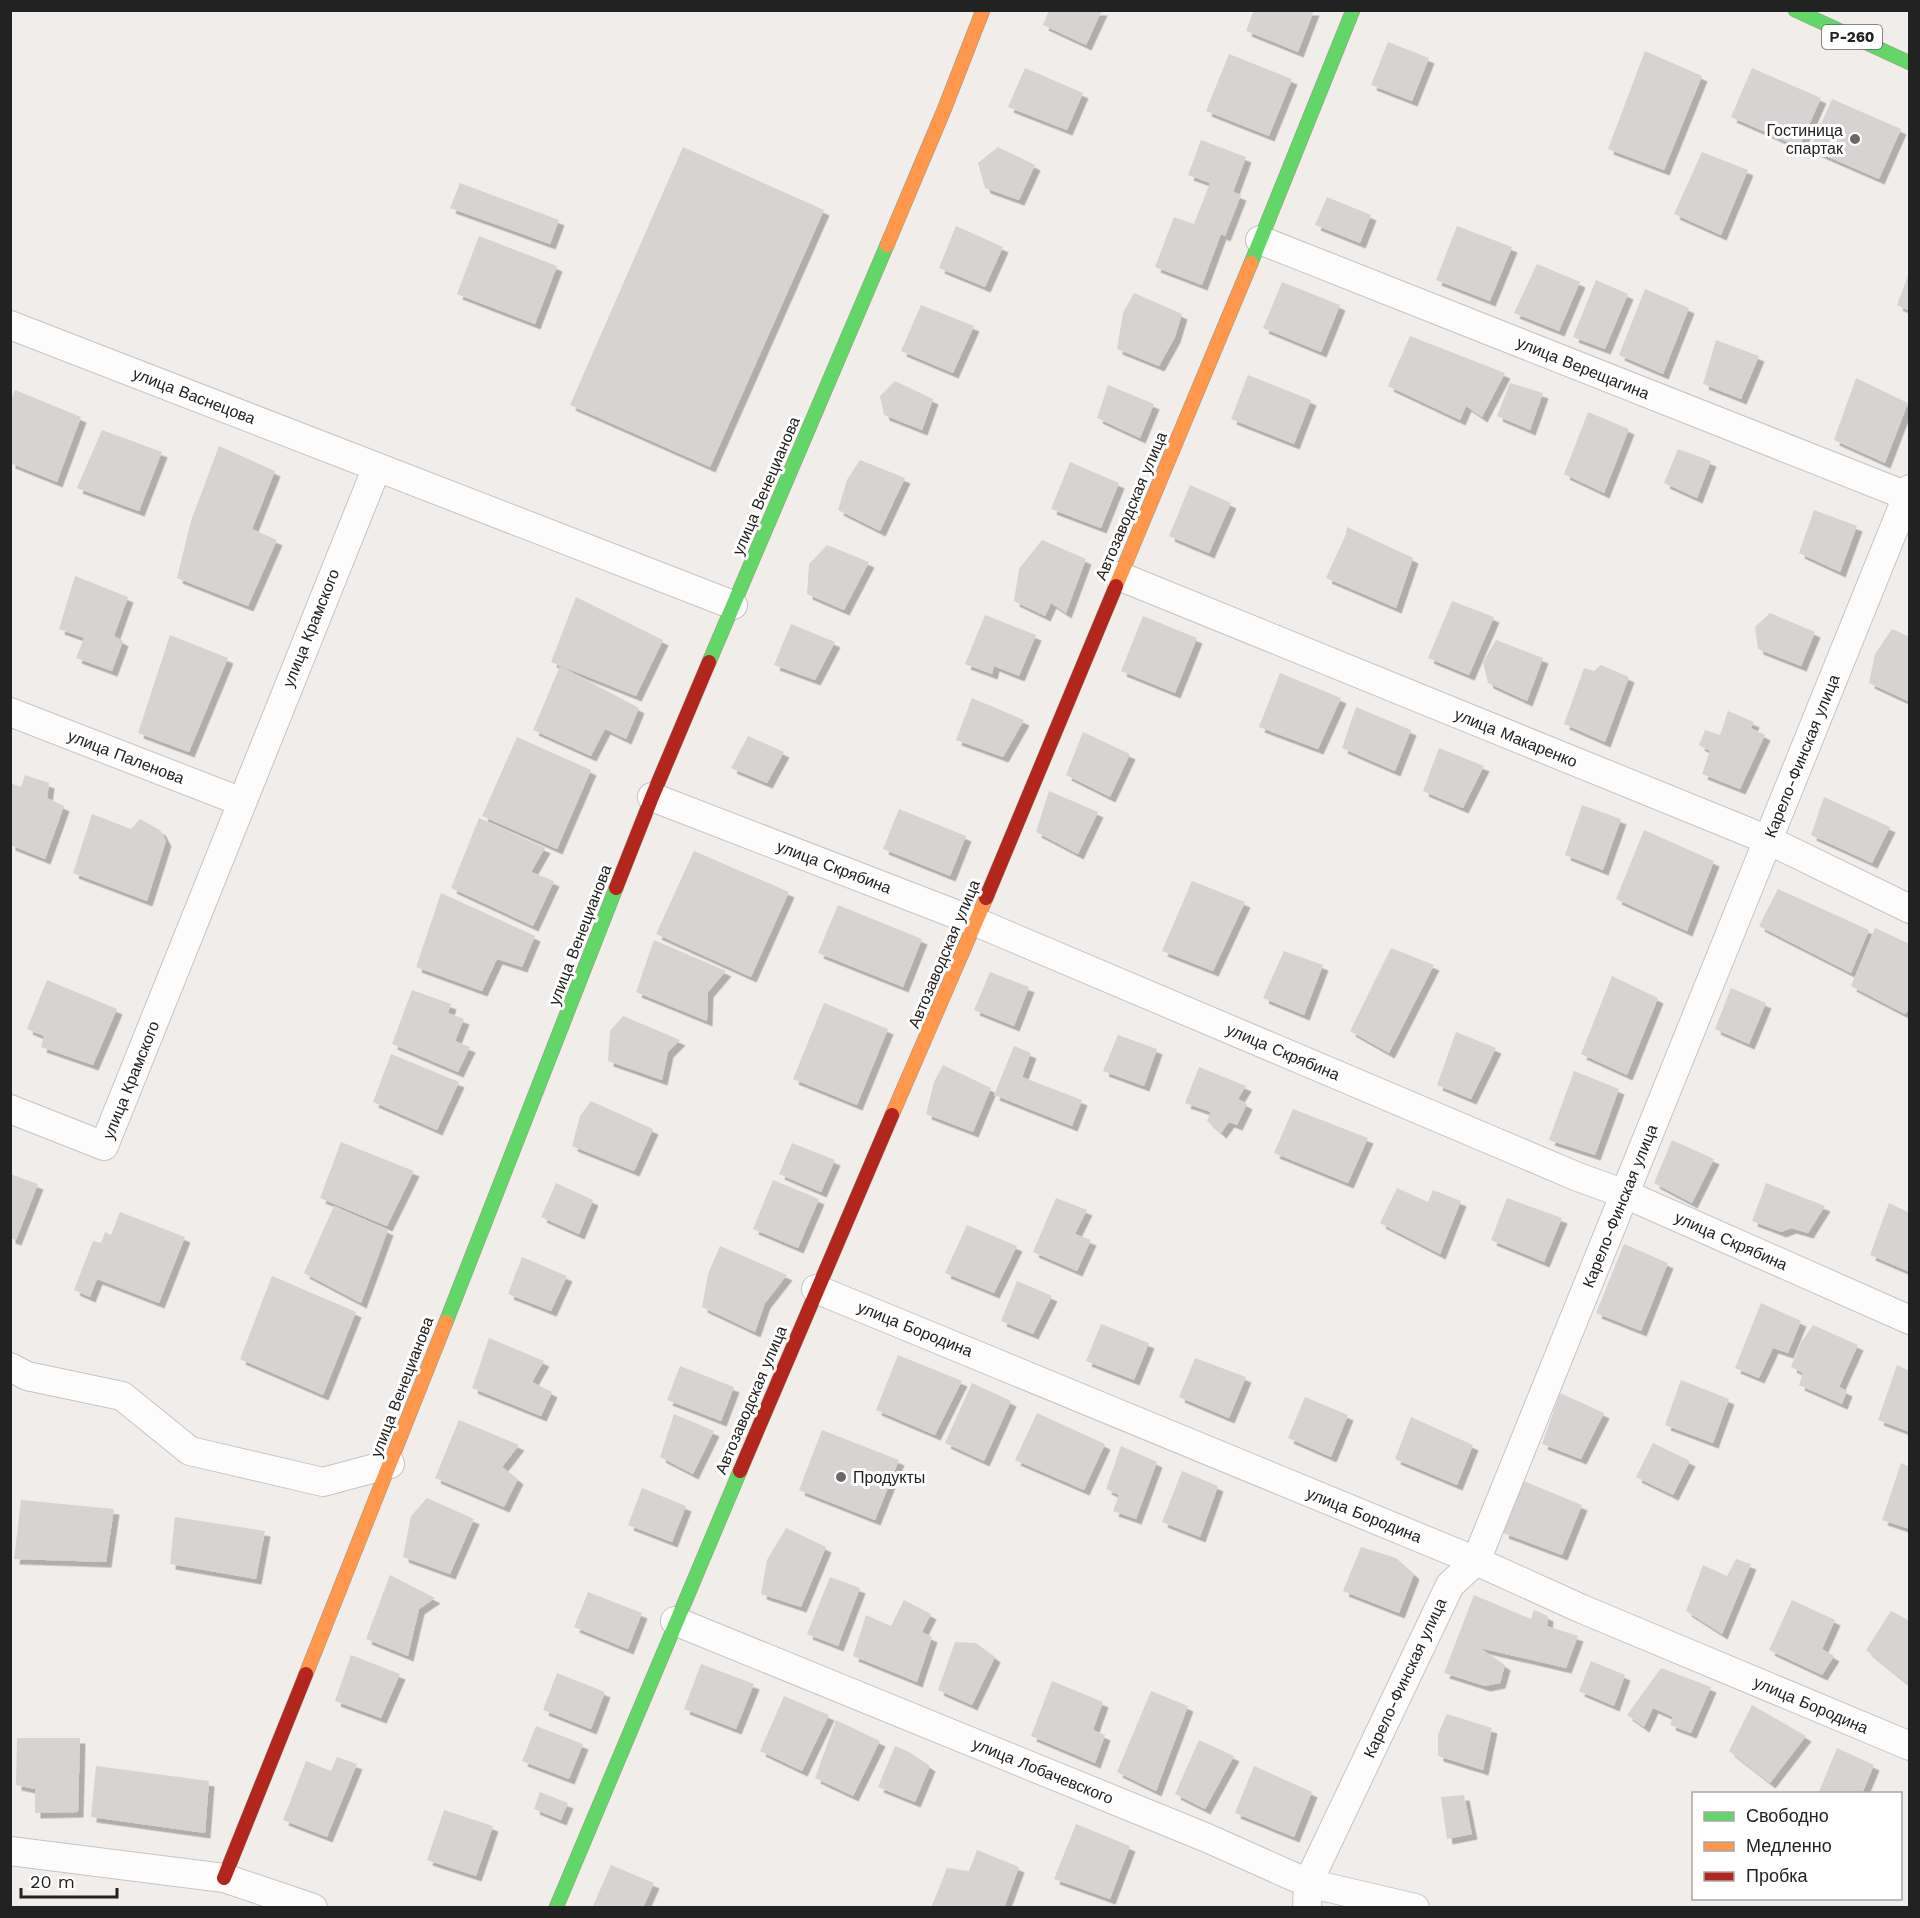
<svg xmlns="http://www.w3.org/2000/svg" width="1920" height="1918" font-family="'Work Sans',sans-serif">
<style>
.building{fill:#d7d3d2;filter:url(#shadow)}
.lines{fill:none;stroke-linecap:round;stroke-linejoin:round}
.street-casing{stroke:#c6c4c3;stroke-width:30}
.fast-casing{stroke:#9b9882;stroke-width:15}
.slow-casing{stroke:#9b9882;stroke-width:15}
.jam-casing{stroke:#9b9882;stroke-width:15}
.street{stroke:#fdfcfc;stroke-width:28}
.fast{stroke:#63d668;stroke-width:14}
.slow{stroke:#ff974d;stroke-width:14}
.jam{stroke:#b3261e;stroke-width:14}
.poi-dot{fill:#6a6968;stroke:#fff;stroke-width:2}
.labels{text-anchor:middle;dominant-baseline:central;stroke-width:6;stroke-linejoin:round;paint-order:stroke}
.shield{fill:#fff;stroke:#646464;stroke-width:1.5}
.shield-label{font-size:15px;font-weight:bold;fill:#222}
.poi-label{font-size:16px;fill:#222;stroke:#fff;text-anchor:end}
.street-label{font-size:16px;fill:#222;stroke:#fff}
</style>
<defs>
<filter id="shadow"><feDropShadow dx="5.5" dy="5.5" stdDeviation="0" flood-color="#0004"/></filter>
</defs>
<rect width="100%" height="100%" fill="#f0edeb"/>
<g class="building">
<path d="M1049,10H1102L1086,45L1043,25Z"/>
<path d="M1254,10H1314L1298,52L1246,31Z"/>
<path d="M1388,42L1429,58L1412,101L1371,85Z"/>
<path d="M1645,51L1702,76L1664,170L1608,149Z"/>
<path d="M1229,54L1292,79L1269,136L1206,111Z"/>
<path d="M1025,68L1083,93L1067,130L1008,107Z"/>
<path d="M1752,68L1821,98L1799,147L1731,117Z"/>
<path d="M1832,99L1901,129L1879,179L1810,149Z"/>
<path d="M1201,140L1246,157L1233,192L1241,195L1225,236L1221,234L1202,285L1155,267L1174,217L1194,224L1210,183L1188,175Z"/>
<path d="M683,147L824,210L710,467L570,405Z"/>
<path d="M998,147L1035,165L1019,200L985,188L978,163Z"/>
<path d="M1702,152L1748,170L1721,235L1674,214Z"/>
<path d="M460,183L559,220L550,244L450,208Z"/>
<path d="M1327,197L1371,215L1360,243L1315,225Z"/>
<path d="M956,226L1003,247L985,287L939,268Z"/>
<path d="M1457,226L1512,247L1490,301L1436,280Z"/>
<path d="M479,236L557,266L535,324L457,294Z"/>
<path d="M1537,264L1580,282L1559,331L1514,313Z"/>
<path d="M1910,270V311L1897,305Z"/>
<path d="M1596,280L1628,294L1605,349L1573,337Z"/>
<path d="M1282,282L1340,305L1321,352L1263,328Z"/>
<path d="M1645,289L1689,308L1663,374L1619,355Z"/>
<path d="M1134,293L1182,314L1175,337L1159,366L1117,349L1123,313Z"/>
<path d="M921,305L974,326L953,373L901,351Z"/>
<path d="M1410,336L1505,373L1482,417L1466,406L1460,420L1388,386Z"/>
<path d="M1716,340L1759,356L1741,399L1703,384Z"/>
<path d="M1248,375L1311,400L1294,444L1231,419Z"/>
<path d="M1856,378L1908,403L1885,463L1834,440Z"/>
<path d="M895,381L933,399L922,430L884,415L880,396Z"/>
<path d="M1510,383L1543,393L1530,430L1497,416Z"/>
<path d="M1108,385L1154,404L1140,438L1097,418Z"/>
<path d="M15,390L81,417L57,482L10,463V403Z"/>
<path d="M1588,412L1629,429L1604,493L1564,474Z"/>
<path d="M102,430L162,452L139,511L77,488Z"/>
<path d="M219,446L275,471L252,529L277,540L248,606L177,578L191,521Z"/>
<path d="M1678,449L1711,461L1697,498L1664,483Z"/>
<path d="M860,460L905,478L880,531L838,510L847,480Z"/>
<path d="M1070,462L1119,483L1101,528L1051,509Z"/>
<path d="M1190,485L1231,503L1209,553L1169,536Z"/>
<path d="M1814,510L1857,526L1840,572L1799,553Z"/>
<path d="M1347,527L1413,558L1396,608L1326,578L1346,534Z"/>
<path d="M1042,540L1086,559L1066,613L1051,603L1045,616L1014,601L1019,569Z"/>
<path d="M827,545L869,562L844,610L807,594L809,564Z"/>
<path d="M75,576L128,597L114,636L123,641L112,671L76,658L84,638L59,629Z"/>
<path d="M576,597L663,640L636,696L551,662Z"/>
<path d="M1452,601L1494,617L1469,675L1428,658Z"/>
<path d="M1770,613L1815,632L1801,666L1758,649L1755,627Z"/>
<path d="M985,615L1036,635L1019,676L994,666L992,674L965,664Z"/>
<path d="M1143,616L1197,638L1175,693L1121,671Z"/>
<path d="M791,624L835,642L815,680L774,665Z"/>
<path d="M1892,629L1910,637V702L1869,683L1875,654Z"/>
<path d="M170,635L228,658L189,752L138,733Z"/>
<path d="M1496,640L1543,658L1527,701L1488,683L1483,662Z"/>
<path d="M1601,665L1629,677L1605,742L1564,724L1584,668L1594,671Z"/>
<path d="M560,666L639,708L626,739L605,729L591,756L533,730Z"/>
<path d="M1280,673L1341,698L1318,749L1259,727Z"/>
<path d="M972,698L1024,720L1003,757L956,740Z"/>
<path d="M1356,707L1411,730L1395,771L1342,748Z"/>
<path d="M1728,711L1754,722L1751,728L1765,735L1740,789L1702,774L1710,751L1699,745L1705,730L1720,735Z"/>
<path d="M1083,732L1130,754L1110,797L1066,775Z"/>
<path d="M748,736L784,752L767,783L731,768Z"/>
<path d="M517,737L591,770L557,849L482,816Z"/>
<path d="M1439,748L1484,766L1463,808L1423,791Z"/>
<path d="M25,775L49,783L47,798L64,806L45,859L10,845V783L21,787Z"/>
<path d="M1049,791L1098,812L1078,854L1036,832Z"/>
<path d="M1824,797L1890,827L1872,863L1811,835Z"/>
<path d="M1582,805L1621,819L1603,870L1565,855Z"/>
<path d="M899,809L966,836L950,876L883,849Z"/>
<path d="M92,814L131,829L140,819L160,830L166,841L147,901L73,873Z"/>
<path d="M479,818L545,848L531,872L554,881L533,926L451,888Z"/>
<path d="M1644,830L1714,861L1687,931L1616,899Z"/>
<path d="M694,851L789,892L751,977L656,934Z"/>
<path d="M1192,881L1245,902L1213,971L1162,951Z"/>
<path d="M1778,889L1869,930L1851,973L1759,926Z"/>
<path d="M441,893L535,936L522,967L497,959L482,991L416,967Z"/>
<path d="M838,905L922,939L903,987L818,953Z"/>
<path d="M1875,928L1910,944V1009L1905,1014L1851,986Z"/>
<path d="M654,940L726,971L708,992L707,1021L636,992Z"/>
<path d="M1391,948L1434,965L1389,1053L1350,1031Z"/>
<path d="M1284,951L1323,965L1304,1015L1263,998Z"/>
<path d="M990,972L1029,987L1014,1026L974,1010Z"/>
<path d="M1612,976L1658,998L1627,1075L1581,1054Z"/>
<path d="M47,980L117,1009L93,1065L41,1047L44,1036L27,1029Z"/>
<path d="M1731,988L1766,1003L1749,1044L1715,1029Z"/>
<path d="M412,990L451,1004L448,1013L464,1019L455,1041L470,1047L458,1072L392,1044Z"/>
<path d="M824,1003L888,1029L857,1105L793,1079Z"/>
<path d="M623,1016L680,1040L668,1052L662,1080L608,1061L610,1031Z"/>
<path d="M1456,1032L1496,1048L1471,1099L1437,1085Z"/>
<path d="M1118,1035L1157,1049L1144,1086L1103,1071Z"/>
<path d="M1014,1046L1031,1053L1022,1077L1082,1100L1072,1126L994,1095Z"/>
<path d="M391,1054L459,1082L437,1130L373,1102Z"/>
<path d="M943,1065L991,1088L973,1132L926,1114L934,1082Z"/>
<path d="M1199,1067L1246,1086L1238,1099L1247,1104L1237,1125L1229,1122L1221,1133L1207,1121L1211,1112L1185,1103Z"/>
<path d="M1574,1071L1619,1089L1595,1155L1549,1140Z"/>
<path d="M591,1101L653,1129L634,1171L572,1146L580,1116Z"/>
<path d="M1293,1109L1368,1138L1348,1183L1274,1153Z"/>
<path d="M1672,1140L1714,1159L1692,1203L1654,1183Z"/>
<path d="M341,1142L414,1171L387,1226L320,1198Z"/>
<path d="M792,1143L835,1160L821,1192L779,1174Z"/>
<path d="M10,1174L38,1184L16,1240L10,1238Z"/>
<path d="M773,1180L819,1199L798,1248L753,1229Z"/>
<path d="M556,1183L593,1200L579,1234L541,1217Z"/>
<path d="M1766,1183L1825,1206L1808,1233L1791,1228L1781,1232L1752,1221Z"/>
<path d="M1397,1188L1428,1202L1433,1190L1461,1201L1440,1254L1380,1223Z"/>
<path d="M1056,1198L1087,1210L1075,1234L1091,1240L1077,1271L1033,1252Z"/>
<path d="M1507,1198L1562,1218L1544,1262L1491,1240Z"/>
<path d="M1889,1203L1910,1213V1272L1870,1255Z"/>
<path d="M334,1206L388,1230L361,1303L304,1273Z"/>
<path d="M120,1212L185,1237L159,1303L97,1279L90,1297L74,1290L93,1241L101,1243L105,1232L111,1235Z"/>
<path d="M967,1225L1017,1246L994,1293L945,1273Z"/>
<path d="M1624,1244L1668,1263L1641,1331L1596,1313Z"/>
<path d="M720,1246L787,1275L765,1303L755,1332L702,1307L708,1274Z"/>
<path d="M522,1257L567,1276L551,1311L508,1294Z"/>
<path d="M272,1276L356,1312L323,1395L240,1359Z"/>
<path d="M1017,1281L1052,1296L1033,1334L1001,1321Z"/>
<path d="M1761,1303L1801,1321L1788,1353L1773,1348L1759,1378L1735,1368Z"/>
<path d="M1101,1324L1149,1343L1134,1380L1086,1361Z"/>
<path d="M1813,1325L1858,1345L1839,1387L1847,1391L1842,1404L1799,1385L1803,1373L1791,1367L1800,1344Z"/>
<path d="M489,1338L544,1361L532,1382L552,1392L541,1416L472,1388Z"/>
<path d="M898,1355L962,1381L935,1435L876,1410Z"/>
<path d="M1195,1358L1246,1377L1229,1418L1179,1397Z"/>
<path d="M1897,1365L1910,1371V1432L1878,1420Z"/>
<path d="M680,1366L734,1387L721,1421L667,1400Z"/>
<path d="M1681,1380L1729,1399L1713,1443L1665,1425Z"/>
<path d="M972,1383L1011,1401L984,1461L945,1443Z"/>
<path d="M1560,1393L1604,1413L1581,1459L1542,1444Z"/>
<path d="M1305,1397L1348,1415L1331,1457L1288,1438Z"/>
<path d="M1037,1413L1105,1444L1084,1490L1015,1460Z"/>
<path d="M674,1414L714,1431L693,1474L660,1457Z"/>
<path d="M1411,1417L1473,1445L1457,1485L1395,1459Z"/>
<path d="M459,1420L519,1445L502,1467L518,1479L504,1507L435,1478Z"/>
<path d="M822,1430L899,1460L875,1520L799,1490Z"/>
<path d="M1653,1443L1690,1461L1673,1495L1636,1477Z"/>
<path d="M1121,1446L1157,1462L1136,1519L1113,1511L1119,1495L1106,1489Z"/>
<path d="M1901,1463L1910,1467V1529L1882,1520Z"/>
<path d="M1182,1471L1218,1486L1200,1537L1162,1522Z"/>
<path d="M1521,1480L1582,1505L1562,1555L1503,1533Z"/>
<path d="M642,1488L686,1506L672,1542L628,1525Z"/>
<path d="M427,1498L474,1519L450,1574L403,1557L411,1516Z"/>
<path d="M21,1500L114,1509L106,1562L14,1559Z"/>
<path d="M175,1517L265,1531L256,1579L170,1564Z"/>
<path d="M786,1528L826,1547L801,1607L761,1594L767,1560Z"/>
<path d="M1361,1547L1396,1558L1414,1574L1399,1613L1343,1591Z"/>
<path d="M1736,1559L1751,1564L1722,1634L1686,1611L1703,1565L1727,1576Z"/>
<path d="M390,1575L435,1598L419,1609L408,1656L366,1639Z"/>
<path d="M830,1577L860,1588L838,1646L807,1634Z"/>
<path d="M588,1592L642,1613L628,1649L574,1627Z"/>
<path d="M1474,1595L1531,1619L1534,1610L1548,1616L1547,1626L1578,1636L1566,1668L1480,1648L1505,1665L1500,1683L1485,1686L1444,1673Z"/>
<path d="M904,1600L931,1614L922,1632L932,1637L917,1682L853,1656L866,1615L891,1626Z"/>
<path d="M1792,1600L1835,1620L1822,1649L1834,1656L1822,1675L1769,1650Z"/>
<path d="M1891,1611L1910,1621V1686L1866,1650Z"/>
<path d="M955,1642L976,1643L995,1657L972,1705L938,1690Z"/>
<path d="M351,1655L400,1674L381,1718L335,1701Z"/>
<path d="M1591,1661L1625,1675L1614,1706L1579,1691Z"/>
<path d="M701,1664L754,1684L736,1729L684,1709Z"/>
<path d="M1661,1668L1711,1687L1691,1733L1670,1725L1673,1717L1653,1708L1644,1727L1627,1715Z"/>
<path d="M557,1673L605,1692L591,1729L543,1710Z"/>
<path d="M1052,1681L1103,1702L1093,1730L1105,1735L1095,1763L1031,1736Z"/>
<path d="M1151,1691L1188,1706L1156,1791L1117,1772Z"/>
<path d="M784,1696L829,1715L802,1771L760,1751Z"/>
<path d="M1752,1705L1806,1736L1770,1783L1729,1751Z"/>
<path d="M1447,1714L1492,1728L1483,1770L1438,1756V1734Z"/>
<path d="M836,1720L880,1741L853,1796L815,1778Z"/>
<path d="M536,1726L583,1744L569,1779L522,1761Z"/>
<path d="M17,1738H80L78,1812L35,1813V1789L16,1785Z"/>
<path d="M1199,1740L1234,1756L1205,1809L1175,1794Z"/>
<path d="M895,1746L909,1752L930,1766L915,1802L878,1787Z"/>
<path d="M1837,1748L1874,1765L1862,1794H1818Z"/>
<path d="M337,1757L357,1764L327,1837L283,1820L306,1761L331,1771Z"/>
<path d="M96,1766L209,1781L205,1833L91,1817Z"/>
<path d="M1254,1766L1312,1792L1294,1837L1235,1813Z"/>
<path d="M540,1792L568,1803L561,1820L534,1809Z"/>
<path d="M1464,1795L1472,1834L1447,1839L1441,1797Z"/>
<path d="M444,1810L493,1826L476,1876L427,1860Z"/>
<path d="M1076,1824L1130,1846L1110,1899L1054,1879Z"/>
<path d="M977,1850L1019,1867L1004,1908H931L947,1868L969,1871Z"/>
<path d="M611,1865L654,1883L643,1908H592Z"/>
</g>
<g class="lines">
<defs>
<g id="street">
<path d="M1260,240L1907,496"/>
<path d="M10,325L377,467"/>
<path d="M1119,576L1768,840L1910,909"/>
<path d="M10,712L242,802"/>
<path d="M652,797L976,922L1578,1177L1625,1194L1910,1320"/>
<path d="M10,1109L104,1146L377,467L733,605"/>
<path d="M816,1289L1476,1561L1582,1609L1910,1746"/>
<path d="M10,1367L27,1376L122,1396L190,1451L323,1482L390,1464"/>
<path d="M675,1621L1207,1838L1308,1883L1415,1908"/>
<path d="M10,1851L224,1878L313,1908"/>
<path d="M1307,1908L1308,1883L1450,1585L1476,1561L1910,489"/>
</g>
<g id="fast">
<path d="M1795,10L1910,63"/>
<path d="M1251,263L1353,10"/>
<path d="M709,662L887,245"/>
<path d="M446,1322L616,888"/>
<path d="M556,1908L740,1471"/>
</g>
<g id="slow">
<path d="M887,245L944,110L983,10"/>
<path d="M1116,586L1251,263"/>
<path d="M892,1115L986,898"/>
<path d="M306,1674L446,1322"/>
</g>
<g id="jam">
<path d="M616,888L652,797L709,662"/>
<path d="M986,898L1116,586"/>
<path d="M740,1471L892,1115"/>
<path d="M224,1878L306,1674"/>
</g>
</defs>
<use href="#street" class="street-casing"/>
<use href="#fast" class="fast-casing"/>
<use href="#slow" class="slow-casing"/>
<use href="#jam" class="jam-casing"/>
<use href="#street" class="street"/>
<use href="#fast" class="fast"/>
<use href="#slow" class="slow"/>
<use href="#jam" class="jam"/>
</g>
<g class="poi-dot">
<circle cx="1855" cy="139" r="6"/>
<circle cx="841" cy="1477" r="6"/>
</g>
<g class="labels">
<rect class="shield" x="1822" y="25" width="60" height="24" rx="4.5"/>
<g class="shield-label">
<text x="1852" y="37">Р-260</text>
</g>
<g class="poi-label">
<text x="1843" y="130">Гостиница<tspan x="1843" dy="18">спартак</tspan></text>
<text x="853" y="1477" text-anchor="start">Продукты</text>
</g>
<g class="street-label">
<text transform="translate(1583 368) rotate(22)">улица Верещагина</text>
<text transform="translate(194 396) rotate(21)">улица Васнецова</text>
<text transform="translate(766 486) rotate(-67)">улица Венецианова</text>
<text transform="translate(1131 506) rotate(-67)">Автозаводская улица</text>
<text transform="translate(311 628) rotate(-68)">улица Крамского</text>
<text transform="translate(1516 738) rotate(22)">улица Макаренко</text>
<text transform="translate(1802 756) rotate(-68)">Карело-Финская улица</text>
<text transform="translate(126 757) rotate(21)">улица Паленова</text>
<text transform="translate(834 867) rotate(21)">улица Скрябина</text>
<text transform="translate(580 935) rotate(-69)">улица Венецианова</text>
<text transform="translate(944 954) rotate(-67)">Автозаводская улица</text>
<text transform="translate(1283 1052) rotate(23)">улица Скрябина</text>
<text transform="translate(131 1080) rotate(-68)">улица Крамского</text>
<text transform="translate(1620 1206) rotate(-68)">Карело-Финская улица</text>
<text transform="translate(1731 1241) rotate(24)">улица Скрябина</text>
<text transform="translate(915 1329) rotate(22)">улица Бородина</text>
<text transform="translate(402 1387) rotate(-69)">улица Венецианова</text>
<text transform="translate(751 1400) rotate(-67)">Автозаводская улица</text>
<text transform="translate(1364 1515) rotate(22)">улица Бородина</text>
<text transform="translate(1405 1678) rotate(-65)">Карело-Финская улица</text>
<text transform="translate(1811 1705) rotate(23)">улица Бородина</text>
<text transform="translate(1043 1771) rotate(22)">улица Лобачевского</text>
</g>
</g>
<rect width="1920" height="1918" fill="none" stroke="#222222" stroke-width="24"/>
<rect x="1692" y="1792" width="210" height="108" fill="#ffffff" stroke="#a7a7a7" stroke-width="1.5"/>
<rect x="1704" y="1812" width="30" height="9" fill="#63d668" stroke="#a7a7a7" stroke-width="1.5"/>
<text x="1746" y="1822" font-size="18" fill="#222222">Свободно</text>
<rect x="1704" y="1842" width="30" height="9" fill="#ff974d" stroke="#a7a7a7" stroke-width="1.5"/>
<text x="1746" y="1852" font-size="18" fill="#222222">Медленно</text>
<rect x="1704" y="1872" width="30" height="9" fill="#b3261e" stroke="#a7a7a7" stroke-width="1.5"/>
<text x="1746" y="1882" font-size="18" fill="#222222">Пробка</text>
<path d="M21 1888v9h96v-9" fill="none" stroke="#222222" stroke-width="3"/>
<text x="30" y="1888" font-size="18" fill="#222222" stroke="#ffffff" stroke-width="4.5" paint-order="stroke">20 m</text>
</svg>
